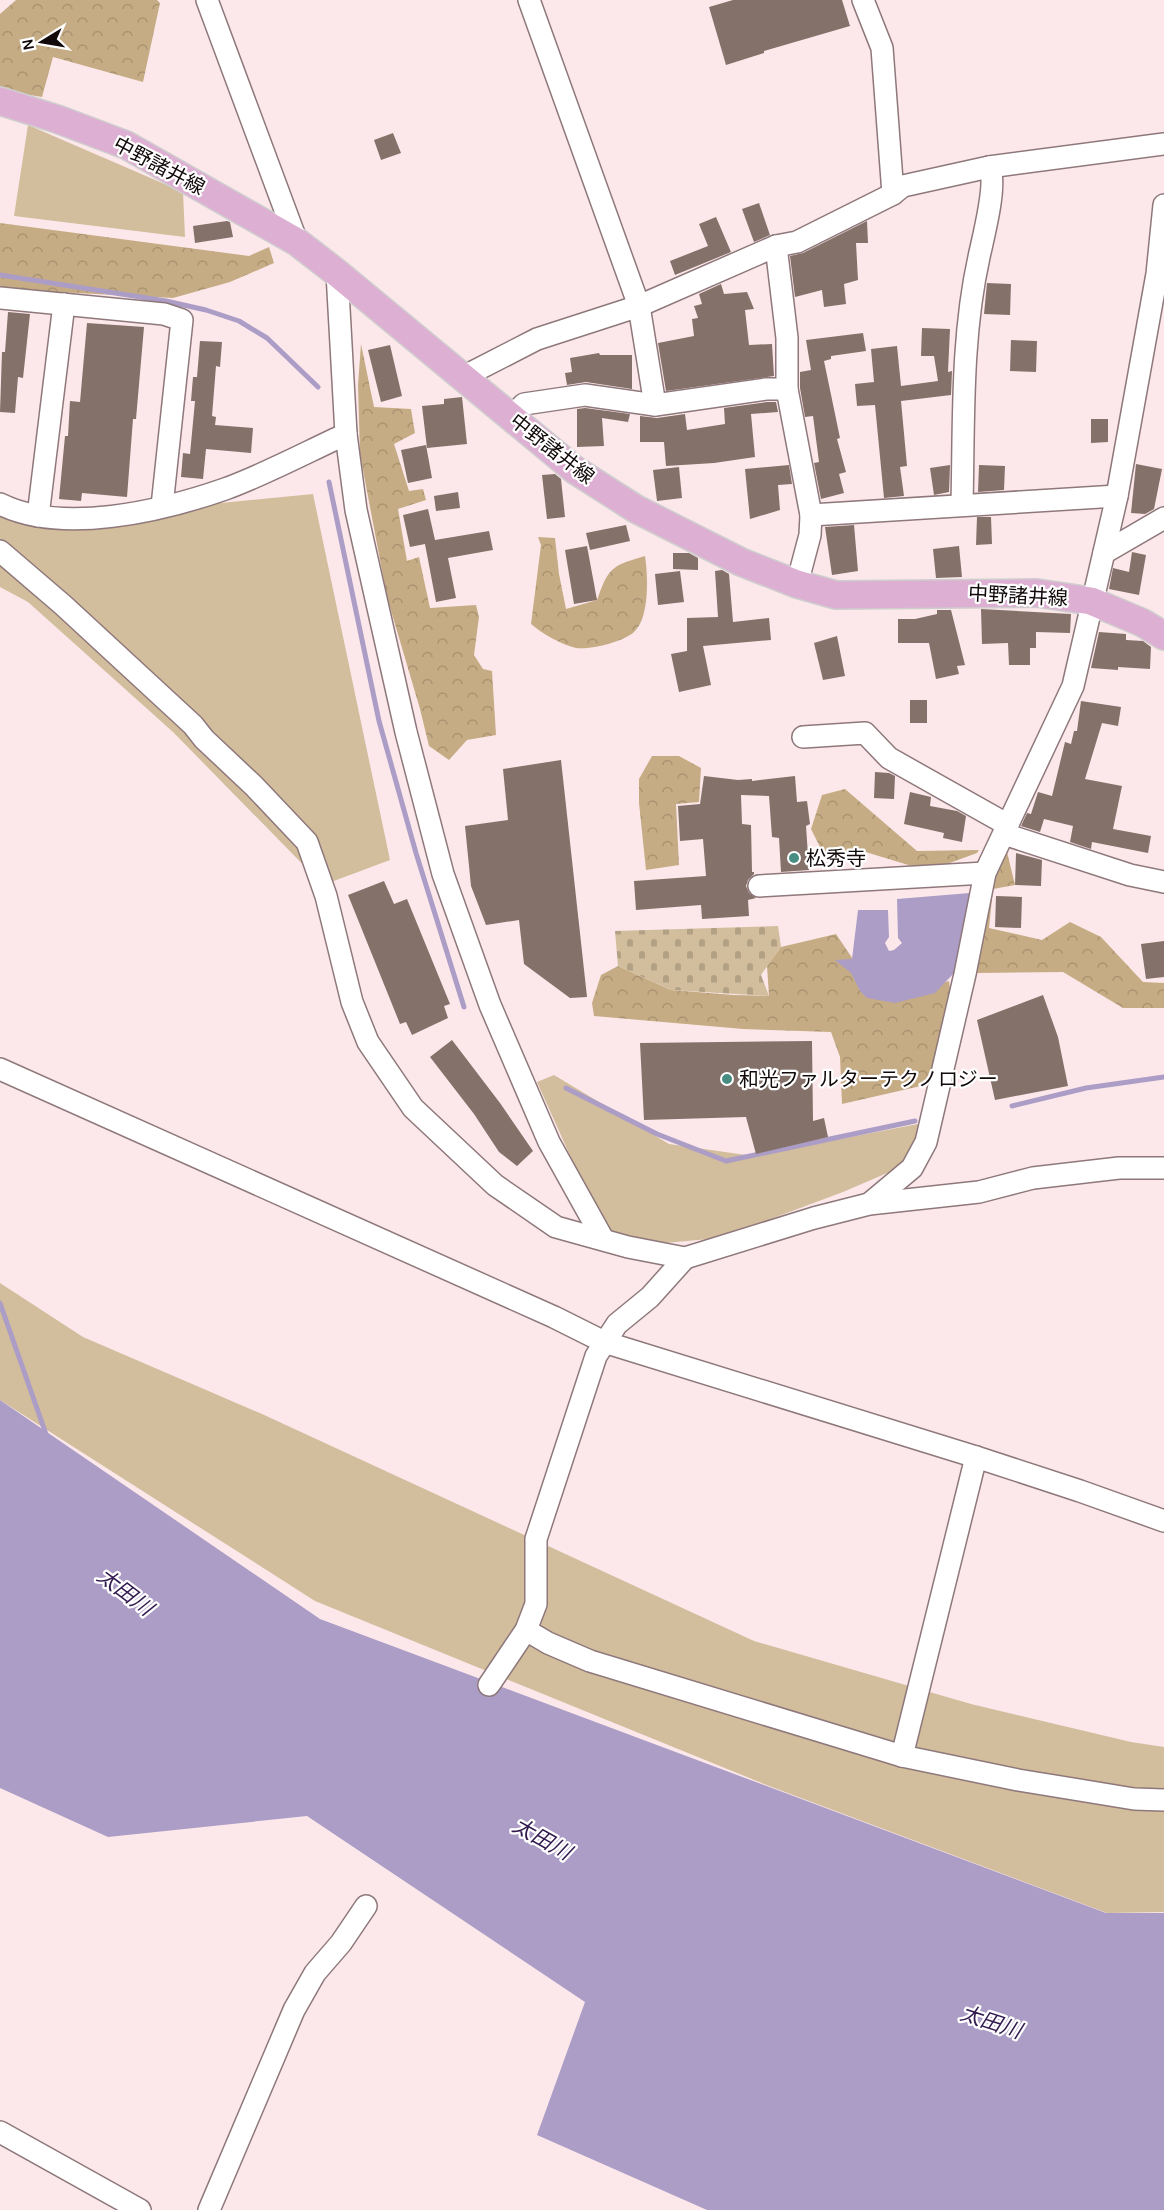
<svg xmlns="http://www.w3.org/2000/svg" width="1164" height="2210" font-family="Karla,'Noto Sans JP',sans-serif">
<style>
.grass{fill:#d2bd9d}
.forest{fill:url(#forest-crowns)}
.cemetery{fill:url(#cemetery-stones)}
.water{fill:#ac9dc7}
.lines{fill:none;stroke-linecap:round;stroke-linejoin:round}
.stream{stroke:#ac9dc7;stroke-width:5}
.building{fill:#847169}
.minor-casing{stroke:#8e787b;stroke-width:24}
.major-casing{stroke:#cfcece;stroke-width:30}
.minor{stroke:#fff;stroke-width:21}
.major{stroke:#ddb0d3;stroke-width:27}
.poi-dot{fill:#488d82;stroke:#fff;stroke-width:2}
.labels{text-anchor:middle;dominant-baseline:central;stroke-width:4.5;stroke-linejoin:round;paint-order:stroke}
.street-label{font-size:20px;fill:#11090a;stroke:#fff}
.poi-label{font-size:20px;fill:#11090a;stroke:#fff;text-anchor:start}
.water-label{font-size:21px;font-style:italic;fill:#321b4f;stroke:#fff}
</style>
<defs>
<pattern id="forest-crowns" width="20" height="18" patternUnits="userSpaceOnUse" patternTransform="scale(1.5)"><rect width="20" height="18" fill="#c6ac84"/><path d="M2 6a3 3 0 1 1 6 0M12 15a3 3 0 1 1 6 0" fill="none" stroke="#a99371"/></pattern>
<pattern id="cemetery-stones" width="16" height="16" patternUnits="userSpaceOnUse" patternTransform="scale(1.5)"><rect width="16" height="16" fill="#d2bd9d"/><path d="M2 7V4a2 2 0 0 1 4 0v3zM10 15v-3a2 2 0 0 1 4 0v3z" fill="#b3a186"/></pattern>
</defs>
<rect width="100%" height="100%" fill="#fce8ea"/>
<g class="grass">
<path d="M28,125L183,192L185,237L14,216Z"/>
<path d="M313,494L390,860L323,885L173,732L28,602L0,587V503L69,518Z"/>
<path d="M554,1075L669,1144L753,1156L923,1123L908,1164L843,1192L720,1238L665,1243L610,1235L599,1220L537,1082Z"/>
<path d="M0,1283L83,1337L262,1414L754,1641L971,1704L1131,1742L1164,1747V1912L1107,1913L769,1786L315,1601L0,1400Z"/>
</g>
<g class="forest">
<path d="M16,0H157L160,3L143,82L53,57L42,97L0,90V14Z"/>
<path d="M0,223L249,256L269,247L274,263L230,282L173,298L0,289Z"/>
<path d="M361,344L374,407L411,409L415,433L394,444L409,491L423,489L426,500L398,509L407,561L419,557L430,608L476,605L479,617L474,655L483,669L492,671L496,735L467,740L449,760L429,746L420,709L387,597L360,454L358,385Z"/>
<path d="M538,537L555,538L559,574L566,609L597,600C609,567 611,566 645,556C648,575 650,618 634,632C623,642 591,650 576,648C560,644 543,634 531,624L541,545Z"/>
<path d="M652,756H679L701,768L699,802L676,804L679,865L646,870L639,803V779Z"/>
<path d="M845,789L917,851L979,850L977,853L928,871L859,850L825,857L811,829L822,795Z"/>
<path d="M1007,852L1015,885L993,889L989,928L1042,940L1070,922L1101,937L1143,982L1164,983V1008H1123L1063,972L977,973L970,957L993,881Z"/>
<path d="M836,934L869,983L927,987L949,981L953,1013L934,1083L842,1104L840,1057L831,1032L743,1029L594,1016L592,1003L601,975L618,966L671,990L734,995L769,996L767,966L781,947Z"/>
</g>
<path class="cemetery" d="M778,926L781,947L761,975L769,996L671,990L618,966L615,931Z"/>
<g class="water">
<path d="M970,893L954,973L935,993L895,1003L867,998L860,991L851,973L835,960L852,959L858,910H888L889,937L885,943L889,951L894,950L902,943L898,938L897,899Z"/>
<path d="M0,1400L320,1619L1106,1913H1164V2210H707L537,2135L585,2002L307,1816L108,1837L0,1788Z"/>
</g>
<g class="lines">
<g class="stream">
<path d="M0,275L166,301L206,310L239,321L267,338L318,387"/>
<path d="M329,482L379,721L416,853L464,1007"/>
<path d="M566,1088L657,1134L726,1161L915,1121"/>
<path d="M1012,1106L1086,1088L1164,1077"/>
<path d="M0,1303L47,1437"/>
</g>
</g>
<g class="building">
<path d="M733,0H842L850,26L764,51V53L726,65L709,7Z"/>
<path d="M393,133L401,153L381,160L374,140Z"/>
<path d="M759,203L770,235L754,242L742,209Z"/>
<path d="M716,217L731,252L675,275L670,261L708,246L699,224Z"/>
<path d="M227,221L230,222L233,237L195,243L193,226Z"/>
<path d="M867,221L868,243H856L858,280L844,284L846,304L824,307L822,290L795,297L790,256L803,253Z"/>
<path d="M987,283L1011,284L1010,315L984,314Z"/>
<path d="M721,284L724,294L747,292L754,309L745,310L749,345L772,344L774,376L666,391L658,343L694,336L692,319L698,318L694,306L702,304L699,294Z"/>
<path d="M8,312L30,314L23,378L18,377L15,413L0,412L2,352H5Z"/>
<path d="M87,323L144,327L136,419H133L127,497L82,493L81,501L59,499L65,436H68L70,401L80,402Z"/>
<path d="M922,328L950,329L948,372L952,371L951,395L901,401L907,466L900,467L904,496L884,498L875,405L857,406L855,384L874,382L871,349L897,346L901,386L938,381L934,356H921Z"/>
<path d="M863,333L866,351L831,356V359L824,361L840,438L837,439L846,472L839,474L844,493L821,499L814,463L819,462L813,416L805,417L800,388V372L811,370L806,340Z"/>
<path d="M1011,340L1037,341L1036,372L1010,371Z"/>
<path d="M200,341L222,342L220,367L216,366L212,416L216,417L215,425L253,428L251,453L206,449L203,479L181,477L183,453L190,454L195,401H191L193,377H197Z"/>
<path d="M390,345L402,396L381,402L368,350Z"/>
<path d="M599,353L600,355H632V389L586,382L567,385L565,373L572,372L570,358Z"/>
<path d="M462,397L467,444L427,448L422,406L444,404V399Z"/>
<path d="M767,402H776L778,412L751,414L755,457L714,463L666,466L664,442H640V416L657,418L685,414L687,430L725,424L724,408Z"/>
<path d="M585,408L630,414L628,422L602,418L604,446L577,447V409Z"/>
<path d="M1091,419H1108V442L1091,443Z"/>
<path d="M426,445L432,478L408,483L401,450Z"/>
<path d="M1136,464L1162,469L1154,509L1145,514L1131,513Z"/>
<path d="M789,465L792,484L778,485L780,510L750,519L745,469Z"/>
<path d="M950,465L949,492L934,495L930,468Z"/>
<path d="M979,465L1005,466L1004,490L978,492Z"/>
<path d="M679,467L682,498L657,501L653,470Z"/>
<path d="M555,474L561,479L565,517L547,519L542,475Z"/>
<path d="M458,492L460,508L436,511L434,496Z"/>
<path d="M428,509L435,540L489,531L493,550L448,558L456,598L436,602L425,544L410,547L403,515Z"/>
<path d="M977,517H991L992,544L976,545Z"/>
<path d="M626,525L630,541L590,550L586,533Z"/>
<path d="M854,525L858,571L832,575L825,527Z"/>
<path d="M587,546L597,600L574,604L565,550Z"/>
<path d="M959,546L962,577L936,578L933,549Z"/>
<path d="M1132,552L1146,555L1139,595L1109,589L1113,568L1129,572Z"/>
<path d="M673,553H689L698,558V570L673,569Z"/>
<path d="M722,570L729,574L733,622L769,618L771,640L703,646L711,685L679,692L671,654L687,651V618L718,617L715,571Z"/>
<path d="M680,571L684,602L658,605L655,574Z"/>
<path d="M981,609L1071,614L1070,633L1036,632V648H1030V665H1009L1008,643L982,644Z"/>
<path d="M937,610H951L965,665L957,666L959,674L936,679L929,643H898V619H915L937,614Z"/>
<path d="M1099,632L1126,634V640L1143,641L1151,647L1150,669L1118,667V670L1091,668Z"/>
<path d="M837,636L845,676L823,680L814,643Z"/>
<rect x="910" y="700" width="17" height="23"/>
<path d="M1081,701L1121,707L1118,726L1102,723L1085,779L1122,786L1113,829L1151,836L1148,853L1092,842L1091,849L1070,842L1073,826L1044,819L1040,832L1021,826L1027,813L1031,814L1038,792L1052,796L1065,742L1071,744L1074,731H1077Z"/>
<path d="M561,760L587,997L570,998L524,964L519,920L486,925L471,886L465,826L508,820L503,769Z"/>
<path d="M875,772L889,773L895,776L894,799L874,798Z"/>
<path d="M704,776L738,780L752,779V781L795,776L797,802L807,801L810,824L806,826L809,870L781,872L779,838L772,837L769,796L741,795L742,824L751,825L752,872H754V874L748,880L746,886L749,893L756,898L748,900L749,916L702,919L701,905L636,910L634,881L706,876L703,839L680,841L678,806L700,804Z"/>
<path d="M910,792L931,797L930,806L957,811L966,816L962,842L943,838L944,833L904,824Z"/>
<path d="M1016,853L1042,860L1041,886L1015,885Z"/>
<path d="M384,881L394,904L407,899L450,1004L444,1006L448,1018L412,1035L406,1022L400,1024L348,895Z"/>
<path d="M996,896L1022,897L1021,928L995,927Z"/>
<path d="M1164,941V977L1146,979L1141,944Z"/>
<path d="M1043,995L1058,1037L1068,1086L995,1100L977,1020Z"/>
<path d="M452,1040L500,1103L533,1151L517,1166L499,1152L474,1114L430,1057Z"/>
<path d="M812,1041L813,1121L824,1118L828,1137L756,1154L746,1117L644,1120L640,1043Z"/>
</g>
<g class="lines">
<defs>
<g id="minor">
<path d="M207,0L297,242"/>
<path d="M529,0L639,306L655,405"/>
<path d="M863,0L882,48L893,194"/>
<path d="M776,246L787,338V389L811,515L810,535L797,584"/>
<path d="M337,273L346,434L356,510L406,732L443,874L490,1005L549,1142L603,1239"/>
<path d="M0,298L164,314L182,320L162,506"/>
<path d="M463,377L537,339L639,306L776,246L797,242L893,194L903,186L989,167L1164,144"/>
<path d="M511,417L524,404L585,395L655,405L766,389H787"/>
<path d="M0,504C62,535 162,511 225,489C264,475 307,452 346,434"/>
<path d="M962,504C964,422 961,338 979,257C983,238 998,182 989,167"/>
<path d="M811,515L1117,496"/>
<path d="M38,516L64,304"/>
<path d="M0,551L63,605L193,725L204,739L254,786L307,842L326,896L352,1002L368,1042L413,1108L495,1185L556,1227L628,1247L685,1258L814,1218L869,1204L979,1192L1033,1178L1119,1168H1164"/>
<path d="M1104,553L1164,518"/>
<path d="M803,737L865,733L889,758L1008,825"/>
<path d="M1004,834L1130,875L1164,882"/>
<path d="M759,886L985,873"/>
<path d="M0,1069L554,1317L604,1342L976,1457L1080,1491L1164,1521"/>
<path d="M869,1204L912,1168L926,1142L965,974L985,873L1073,686L1117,496L1157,274L1164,205"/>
<path d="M526,1630L548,1643L590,1661L902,1756L1018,1780L1134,1799L1164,1800"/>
<path d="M489,1685L526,1630L536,1604V1539L596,1356L617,1324L650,1297L685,1258"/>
<path d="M902,1756L976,1457"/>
<path d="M0,2132L140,2210"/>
<path d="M209,2210L294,2010L315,1973L341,1943L366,1906"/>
</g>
<path id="major" d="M0,101L57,119L126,145L297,242L337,273L575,470L636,509L741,562L797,584L836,595L1037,593L1091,601L1143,623L1164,636"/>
</defs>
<use href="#minor" class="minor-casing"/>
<use href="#major" class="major-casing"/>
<use href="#minor" class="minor"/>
<use href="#major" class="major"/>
</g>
<g class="poi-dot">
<circle cx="794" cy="858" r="6"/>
<circle cx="727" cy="1079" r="6"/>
</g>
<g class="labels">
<g class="street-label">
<text transform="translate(159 166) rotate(28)">中野諸井線</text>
<text transform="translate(552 449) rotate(38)">中野諸井線</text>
<text transform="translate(1018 596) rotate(3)">中野諸井線</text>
</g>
<g class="poi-label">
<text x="806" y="858">松秀寺</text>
<text x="739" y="1079">和光ファルターテクノロジー</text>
</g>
<g class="water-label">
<text transform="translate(125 1592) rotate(37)">太田川</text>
<text transform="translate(542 1839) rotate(29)">太田川</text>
<text transform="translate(991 2022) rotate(18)">太田川</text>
</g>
</g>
<g transform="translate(42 42) rotate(259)" stroke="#ffffff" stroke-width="4.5" paint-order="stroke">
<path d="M0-4.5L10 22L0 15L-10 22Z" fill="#11090a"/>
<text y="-9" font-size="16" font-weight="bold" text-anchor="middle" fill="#11090a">N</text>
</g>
</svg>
